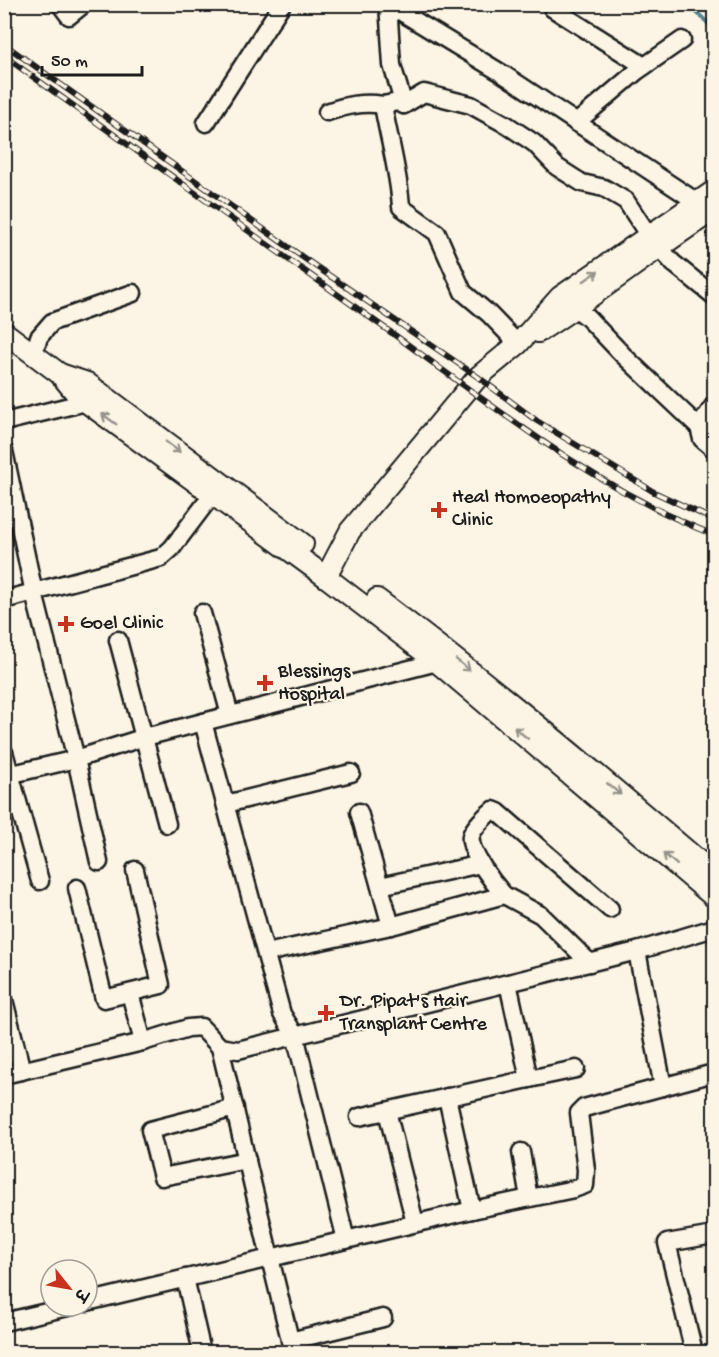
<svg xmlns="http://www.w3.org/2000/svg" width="719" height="1357" font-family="'Gochi Hand','Playpen Sans Deva',sans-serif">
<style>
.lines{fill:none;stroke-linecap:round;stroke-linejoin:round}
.stream{stroke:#578391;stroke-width:4}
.minor-casing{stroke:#1c1c1c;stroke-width:21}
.tertiary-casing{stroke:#1c1c1c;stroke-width:24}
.minor{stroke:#fcf5e5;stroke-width:16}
.tertiary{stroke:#fcf5e5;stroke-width:20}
.rail-casing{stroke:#1c1c1c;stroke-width:6}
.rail{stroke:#fcf5e5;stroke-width:4;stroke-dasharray:11;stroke-linecap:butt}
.oneway{stroke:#97938b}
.poi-dot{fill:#c8321e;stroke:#fcf5e5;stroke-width:2}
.labels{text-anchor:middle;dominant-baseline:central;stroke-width:4.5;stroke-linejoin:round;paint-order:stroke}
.poi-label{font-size:20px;fill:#1c1c1c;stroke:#fcf5e5;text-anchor:start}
</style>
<rect width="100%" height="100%" fill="#fcf5e5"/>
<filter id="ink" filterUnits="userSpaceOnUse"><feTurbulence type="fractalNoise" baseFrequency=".0167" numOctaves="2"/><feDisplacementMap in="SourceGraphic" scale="12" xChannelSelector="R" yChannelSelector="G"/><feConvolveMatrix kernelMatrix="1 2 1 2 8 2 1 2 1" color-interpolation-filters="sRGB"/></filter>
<g filter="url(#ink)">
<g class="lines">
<path class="stream" d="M688,4L714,29"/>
<defs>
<g id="minor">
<path d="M60,4L69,16L84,4"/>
<path d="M388,4L503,74L697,202L710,204"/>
<path d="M388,4L392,65L404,105"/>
<path d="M551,4L552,8L644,66"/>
<path d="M327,112C347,105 363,102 383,105"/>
<path d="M206,123L282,4"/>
<path d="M576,123L636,72L682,40"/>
<path d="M565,301L587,317L623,355L699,427L702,439L714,449"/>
<path d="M518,344L489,314L463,292L437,233L401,207C399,173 389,140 383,105L398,102L404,105L424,93L471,105L507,125L534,143L557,167L582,183L604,188L626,201L649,236L673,263L714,296"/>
<path d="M34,354L39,337L52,322L133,293"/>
<path d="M4,422L86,402"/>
<path d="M699,427L714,405"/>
<path d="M4,451L34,593L76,759L99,862"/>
<path d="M4,600L161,558L172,548L212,495"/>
<path d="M202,613L230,715"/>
<path d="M118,640L167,824"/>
<path d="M203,722L282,1014L295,1035L346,1240"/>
<path d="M4,752L40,881"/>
<path d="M4,776L76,759L145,737L437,662"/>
<path d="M226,804L351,773"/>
<path d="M359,812L391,926"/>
<path d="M380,886L481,864"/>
<path d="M77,888L104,999L161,985L135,870"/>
<path d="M504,895C494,884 468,851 471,836C473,828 486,815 493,810L498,812L610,909"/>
<path d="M637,951L663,1087"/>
<path d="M266,953L391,926L504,895L541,915L590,963"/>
<path d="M130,993L143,1042"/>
<path d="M4,1000L22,1071"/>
<path d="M4,1075L143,1042L188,1028L201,1027L220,1047L238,1050L637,951L714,928"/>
<path d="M529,1079L576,1069"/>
<path d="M447,1097L472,1210"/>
<path d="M235,1108L150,1130L162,1177L247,1160"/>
<path d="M387,1111L415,1223"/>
<path d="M359,1117L529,1079L508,983"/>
<path d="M521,1152L529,1198"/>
<path d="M185,1278L202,1352"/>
<path d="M87,1302L270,1258L220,1047"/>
<path d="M4,1322L72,1306"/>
<path d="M290,1341L383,1318"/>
<path d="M293,1352L270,1258L472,1210L574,1189L585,1185L586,1170L579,1113L584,1108L714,1073"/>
<path d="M694,1352L667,1243L714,1235"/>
</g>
<g id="tertiary">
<path d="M4,332L60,374L74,391L86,402L326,577L437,662L714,897"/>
<path d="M538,332C599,294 654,248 714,210"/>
<path d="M60,374L87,383L303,544"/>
<path d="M326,577L350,531L478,377L518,344L560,297L714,191"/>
<path d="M377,599C493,686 604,780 714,874"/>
</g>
</defs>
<use href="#minor" class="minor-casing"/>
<use href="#tertiary" class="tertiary-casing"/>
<use href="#minor" class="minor"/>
<use href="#tertiary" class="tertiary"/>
<defs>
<g id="rail">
<path d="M4,44L308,261L478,377L537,421L654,492L714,520"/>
<path d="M4,56C135,150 265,243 396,336C497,409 597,489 714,535"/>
</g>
</defs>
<use href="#rail" class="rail-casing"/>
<use href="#rail" class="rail"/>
</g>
<defs><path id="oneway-shaft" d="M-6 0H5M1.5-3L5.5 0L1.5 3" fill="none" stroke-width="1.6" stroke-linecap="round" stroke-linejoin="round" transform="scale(1.5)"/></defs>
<g class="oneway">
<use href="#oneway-shaft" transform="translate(591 276) rotate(-35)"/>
<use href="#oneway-shaft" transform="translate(109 419) rotate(-144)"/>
<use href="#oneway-shaft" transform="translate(173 447) rotate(37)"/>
<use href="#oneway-shaft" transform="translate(463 665) rotate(39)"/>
<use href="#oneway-shaft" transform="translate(521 733) rotate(-140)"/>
<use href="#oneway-shaft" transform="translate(614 789) rotate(40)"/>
<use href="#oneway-shaft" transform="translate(670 859) rotate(-140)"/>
</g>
</g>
<g class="poi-dot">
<path d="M436 501h6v6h6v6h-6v6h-6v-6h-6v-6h6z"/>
<path d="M63 615h6v6h6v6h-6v6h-6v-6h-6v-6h6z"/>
<path d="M262 674h6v6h6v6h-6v6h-6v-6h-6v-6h6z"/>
<path d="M323 1004h6v6h6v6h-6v6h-6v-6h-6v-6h6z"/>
</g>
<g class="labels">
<g class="poi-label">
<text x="452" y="498">Heal Homoeopathy<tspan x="452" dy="23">Clinic</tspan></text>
<text x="80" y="624">Goel Clinic</text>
<text x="278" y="672">Blessings<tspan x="278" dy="23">Hospital</tspan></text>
<text x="340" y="1002">Dr. Pipat's Hair<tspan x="340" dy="23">Transplant Centre</tspan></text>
</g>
</g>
<rect width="719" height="1357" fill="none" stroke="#fcf5e5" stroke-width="24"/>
<rect x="12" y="12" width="695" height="1333" fill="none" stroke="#1c1c1c" stroke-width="2" filter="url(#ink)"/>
<g transform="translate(69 1288) rotate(121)"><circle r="28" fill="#fcf5e5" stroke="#a29e95" stroke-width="1.5"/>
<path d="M0-4.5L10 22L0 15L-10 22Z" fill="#c8321e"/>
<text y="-9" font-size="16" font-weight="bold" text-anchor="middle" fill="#1c1c1c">उ</text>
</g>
<path d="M42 66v9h100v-9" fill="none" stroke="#1c1c1c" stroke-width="3"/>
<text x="51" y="66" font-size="18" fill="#1c1c1c" stroke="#fcf5e5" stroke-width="4.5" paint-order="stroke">50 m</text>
</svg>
